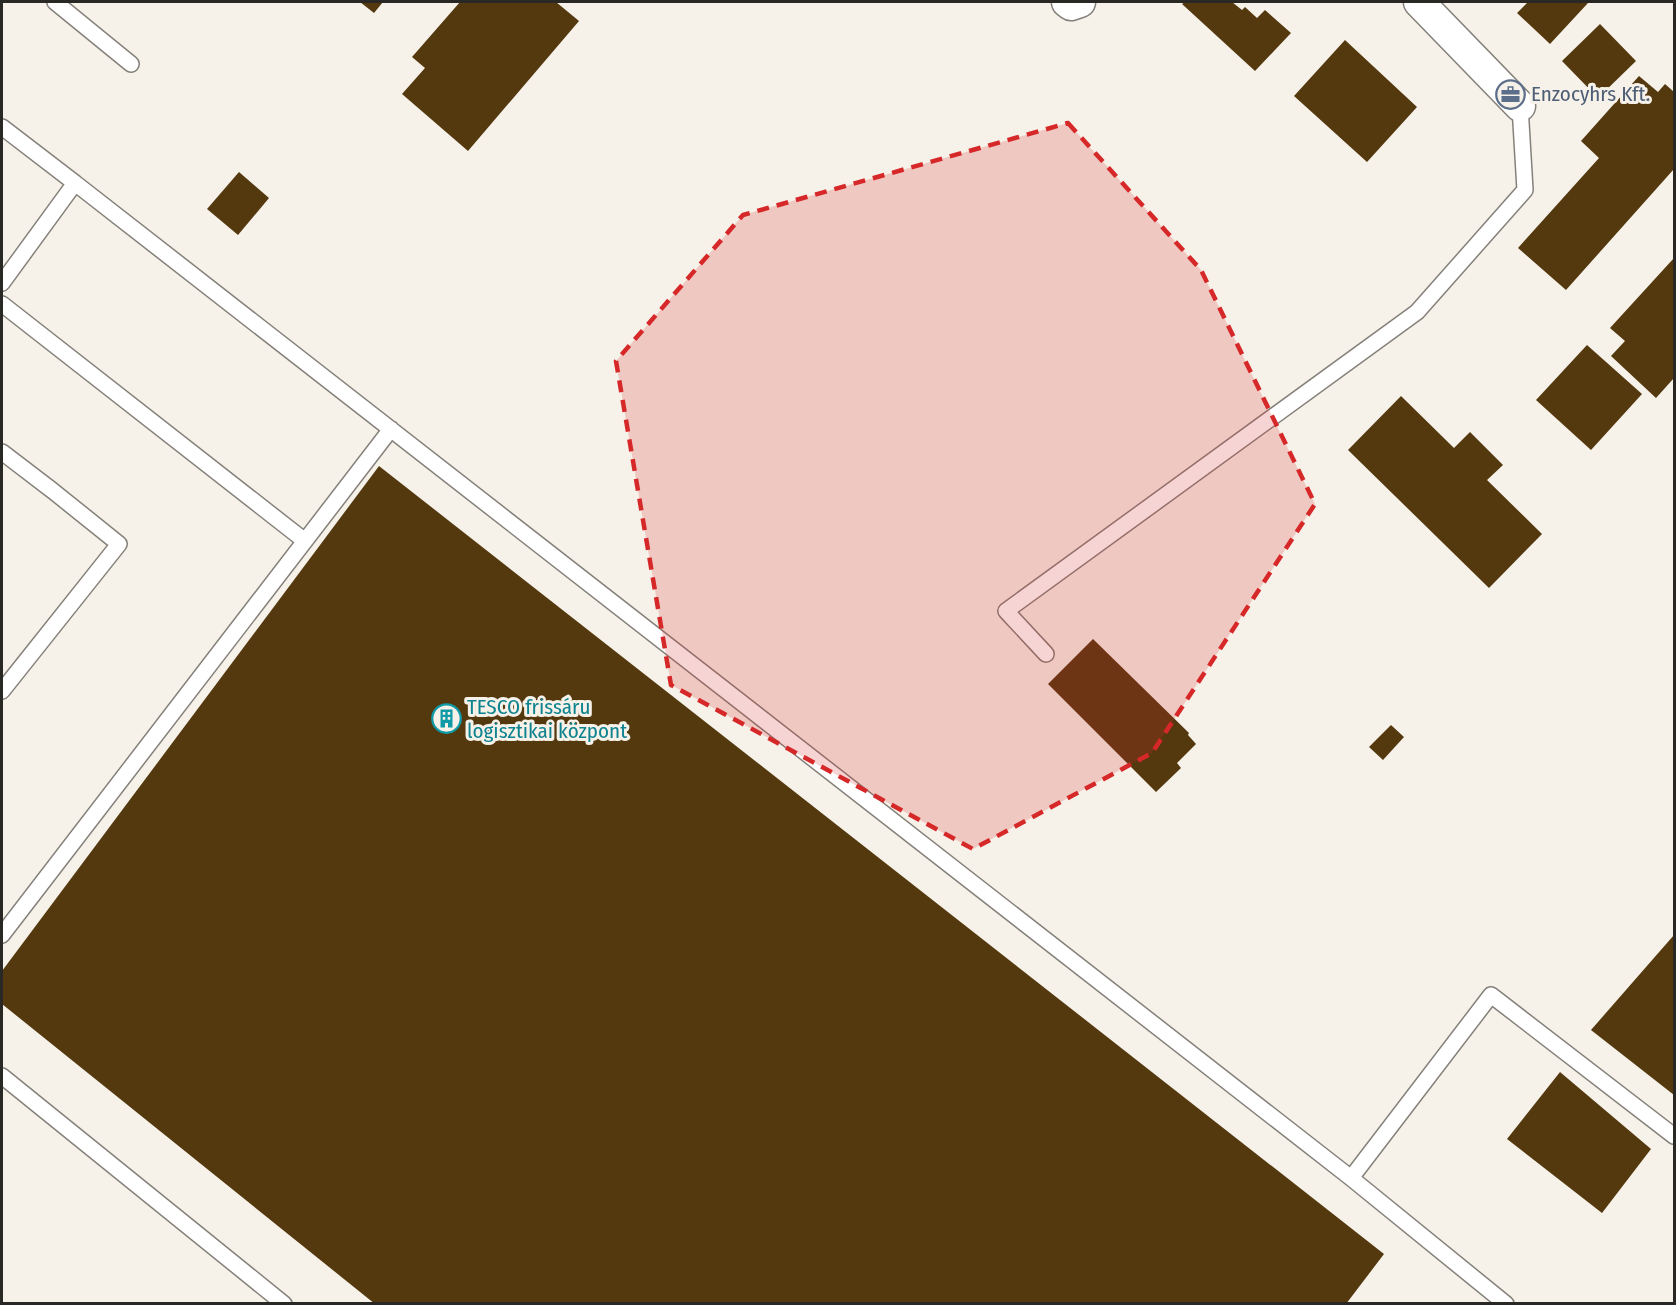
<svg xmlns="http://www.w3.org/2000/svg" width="1676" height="1305" font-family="'Fira Sans Condensed',sans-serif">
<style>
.building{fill:#54390f}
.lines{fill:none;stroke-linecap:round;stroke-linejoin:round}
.lane-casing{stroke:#85807a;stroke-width:18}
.street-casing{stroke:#85807a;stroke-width:33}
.lane{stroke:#fff;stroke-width:15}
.street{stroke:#fff;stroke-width:30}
.marked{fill:#d62828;fill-opacity:0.2;stroke:#d62828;stroke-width:4.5;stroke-dasharray:12 8;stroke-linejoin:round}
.labels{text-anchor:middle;stroke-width:6;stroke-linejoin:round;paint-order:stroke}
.service-label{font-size:21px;fill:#4e5e75;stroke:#f6f1e9;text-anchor:start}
.culture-label{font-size:21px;fill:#0d838f;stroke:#f6f1e9;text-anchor:start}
</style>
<rect width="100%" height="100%" fill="#f6f1e9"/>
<path class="building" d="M 360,2 L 383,2 L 374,13 Z
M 460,2 L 556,2 L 579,21 L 468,151 L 402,94 L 425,68 L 412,57 Z
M 1185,2 L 1232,2 L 1242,10 L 1245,7 L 1257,18 L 1265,10 L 1291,33 L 1255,71 L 1182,4 Z
M 1528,2 L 1586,2 L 1588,3 L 1550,44 L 1517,13 Z
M 1600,24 L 1636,61 L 1598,98 L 1562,61 Z
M 1345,40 L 1417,107 L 1367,162 L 1294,96 Z
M 1639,76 L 1658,92 L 1665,84 L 1674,92 L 1674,169 L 1566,290 L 1518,248 L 1599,158 L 1581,141 Z
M 239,172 L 269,198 L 238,235 L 207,209 Z
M 1674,258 L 1674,378 L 1656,398 L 1611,356 L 1625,341 L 1610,328 Z
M 1587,345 L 1642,394 L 1591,450 L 1536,400 Z
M 1401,396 L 1454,448 L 1470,432 L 1503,465 L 1487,480 L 1542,534 L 1489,588 L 1348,450 Z
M 379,466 L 1384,1254 L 1346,1304 L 375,1304 L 2,1004 L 2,971 Z
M 1093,639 L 1189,733 L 1188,735 L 1196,744 L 1177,763 L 1181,768 L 1156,792 L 1048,684 Z
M 1391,725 L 1404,737 L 1383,760 L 1369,747 Z
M 1674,935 L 1674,1095 L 1591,1030 Z
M 1560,1072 L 1651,1149 L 1602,1213 L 1507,1139 Z"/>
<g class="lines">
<defs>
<path id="lane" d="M 55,2 L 131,64
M 2,127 L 75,183
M 2,283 L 75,183 L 1351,1178 L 1506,1304
M 2,304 L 305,541
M 2,452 L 53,491 L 119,544 L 2,691
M 1046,654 L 1006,611 L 1417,312 L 1525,190 L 1520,106
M 2,935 L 391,429
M 2,1076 L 284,1304
M 1351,1178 L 1491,995 L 1674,1136"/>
<path id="street" d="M 1067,2 L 1071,5 L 1080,2
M 1419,2 L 1520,106"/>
</defs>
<use href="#lane" class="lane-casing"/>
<use href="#street" class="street-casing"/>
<use href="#lane" class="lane"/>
<use href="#street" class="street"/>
</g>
<path class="marked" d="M 1068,123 L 1201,270 L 1315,504 L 1152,753 L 973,849 L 671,685 L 616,361 L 743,215 Z"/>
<defs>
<symbol id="office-ring" viewBox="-11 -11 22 22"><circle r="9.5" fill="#f6f1e9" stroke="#5c6f8a" stroke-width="1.5"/><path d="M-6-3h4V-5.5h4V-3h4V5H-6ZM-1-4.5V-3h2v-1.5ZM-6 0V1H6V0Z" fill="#5c6f8a"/></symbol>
<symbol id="building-ring" viewBox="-11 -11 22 22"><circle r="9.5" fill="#f6f1e9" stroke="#0f9aa8" stroke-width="1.5"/><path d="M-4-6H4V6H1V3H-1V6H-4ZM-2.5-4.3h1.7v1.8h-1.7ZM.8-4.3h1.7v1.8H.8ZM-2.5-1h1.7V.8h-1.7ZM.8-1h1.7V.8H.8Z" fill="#0f9aa8"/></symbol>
</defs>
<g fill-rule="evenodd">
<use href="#office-ring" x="1494" y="78" width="33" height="33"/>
<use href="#building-ring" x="430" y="702" width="33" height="33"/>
</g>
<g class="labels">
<g class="service-label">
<text x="1531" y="101">Enzocyhrs Kft.</text>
</g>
<g class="culture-label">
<text x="467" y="714">TESCO frissáru<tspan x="467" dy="24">logisztikai központ</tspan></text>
</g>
</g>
<rect width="1676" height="1305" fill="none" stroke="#2a2825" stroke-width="6"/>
</svg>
